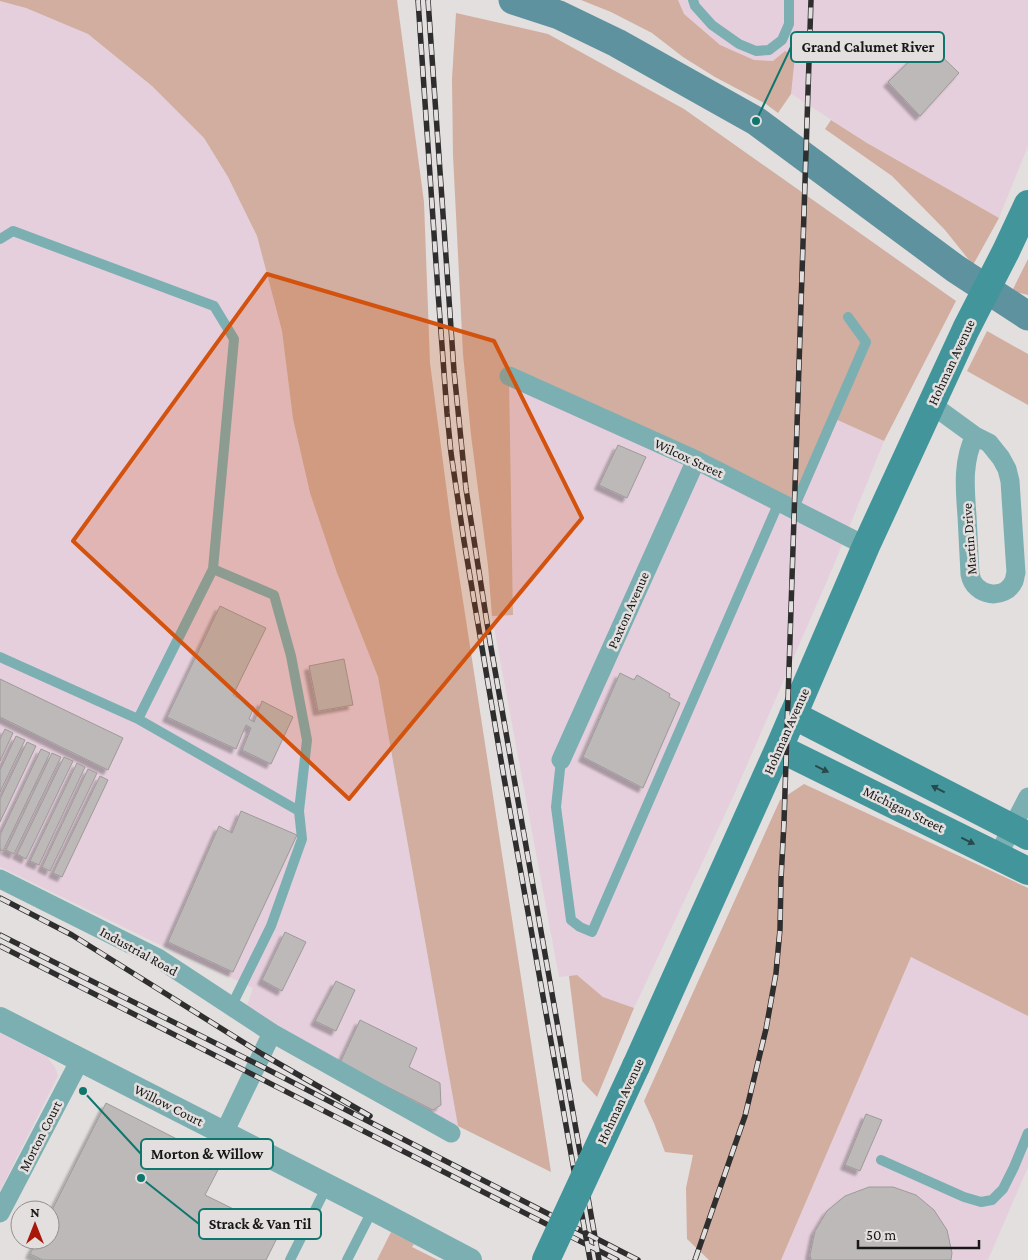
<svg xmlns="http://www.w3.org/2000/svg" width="1028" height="1260" font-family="'Crimson Pro',serif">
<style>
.industrial{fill:#e5cfdc}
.green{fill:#d1ae9f}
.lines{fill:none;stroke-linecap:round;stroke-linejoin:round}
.river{stroke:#5e929f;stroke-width:29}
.building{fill:#bcb9b8;stroke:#9d9a99;filter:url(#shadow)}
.service{stroke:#7cafb2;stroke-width:10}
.minor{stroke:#7cafb2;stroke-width:19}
.tertiary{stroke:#7cafb2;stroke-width:24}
.secondary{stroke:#42969b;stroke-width:28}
.rail-casing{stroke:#2f2e2e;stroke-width:5.5}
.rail{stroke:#e2dfde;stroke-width:4;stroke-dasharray:11;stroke-linecap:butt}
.secondary-bridge{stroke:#42969b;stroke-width:28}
.oneway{fill:#294a4c}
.marked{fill:#d3520d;fill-opacity:0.2;stroke:#d3520d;stroke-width:4;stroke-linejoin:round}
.labels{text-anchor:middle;stroke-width:5;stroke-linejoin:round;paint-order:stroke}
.street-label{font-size:14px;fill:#191818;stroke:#e2dfde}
.leader{fill:none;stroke:#0f766e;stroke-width:2}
.callout-dot{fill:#0f766e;stroke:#e2dfde;stroke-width:2}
.callout{fill:#e2dfde;stroke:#0f766e;stroke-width:2}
.callout-label{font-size:15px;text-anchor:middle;font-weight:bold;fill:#191818}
</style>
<defs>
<filter id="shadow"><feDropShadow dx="-4.5" dy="4.5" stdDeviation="1" flood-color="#0004"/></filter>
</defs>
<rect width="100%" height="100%" fill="#e2dfde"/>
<path class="industrial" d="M 647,0 L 1028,0 L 1028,146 L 999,218 L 867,143 Z
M 0,1 L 26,8 L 88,34 L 152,86 L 204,138 L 228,177 L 257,236 L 282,331 L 293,419 L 310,493 L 337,573 L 378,677 L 458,1126 L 318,1054 L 246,1009 L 253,988 L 154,942 L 0,867 Z
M 509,376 L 833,418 L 884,441 L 833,567 L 733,797 L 634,1008 L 603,997 L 577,975 L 559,977 L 492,616 L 513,615 Z
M 911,957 L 1028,1016 L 1028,1167 L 988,1260 L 781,1260 Z
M 0,1033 L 47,1057 L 55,1067 L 58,1076 L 0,1191 Z"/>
<path class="green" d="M 0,0 L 397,0 L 424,202 L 430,363 L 451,523 L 551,1172 L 458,1126 L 378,677 L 337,573 L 310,493 L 293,419 L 282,331 L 257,236 L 228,177 L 204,138 L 152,86 L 88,34 L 26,8 L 0,1 Z
M 581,0 L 678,0 L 684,14 L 720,45 L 754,60 L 773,61 L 785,51 L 795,56 L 791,94 L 778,113 L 766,104 L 715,77 L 683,57 L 652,33 L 611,12 Z
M 456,13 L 548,34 L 684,109 L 956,301 L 884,441 L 833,418 L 793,510 L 509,376 L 513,615 L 492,616 L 488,566 L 471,435 L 463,354 L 453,155 L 452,79 Z
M 831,120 L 867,143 L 999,218 L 973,265 L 945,230 L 892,176 L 825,129 Z
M 1028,259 L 1028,295 L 1012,291 Z
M 987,331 L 1028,354 L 1028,405 L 967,371 Z
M 804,784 L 1028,888 L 1028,1016 L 911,957 L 781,1260 L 709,1260 L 687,1239 L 686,1188 L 693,1155 L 665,1152 L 654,1123 L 644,1101 L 780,800 Z
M 577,975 L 603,997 L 634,1008 L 597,1097 L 582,1081 L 569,976 Z
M 391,1232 L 414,1244 L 412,1247 L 438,1260 L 377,1260 Z"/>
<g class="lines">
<path class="river" d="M 513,0 L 559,15 L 617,43 L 756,121 L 956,269 L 1028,316"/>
</g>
<path class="building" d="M 928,43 L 959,73 L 920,116 L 888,82 Z
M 618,445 L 646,457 L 627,498 L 599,485 Z
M 220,606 L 266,628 L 233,695 L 254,707 L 249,719 L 254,722 L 262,701 L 293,717 L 271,764 L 242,750 L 251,728 L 246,725 L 236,749 L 167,717 Z
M 344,659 L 353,705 L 318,711 L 309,666 Z
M 620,673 L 634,680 L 637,675 L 670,694 L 669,697 L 680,703 L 643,788 L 583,757 Z
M 0,679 L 123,738 L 108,770 L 0,717 Z
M 5,729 L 13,733 L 0,761 L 0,739 Z
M 16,736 L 25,740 L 0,792 L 0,770 Z
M 27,742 L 36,746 L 0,822 L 0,799 Z
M 41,749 L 50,753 L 3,851 L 0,849 L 0,835 Z
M 52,753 L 61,757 L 14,854 L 6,850 Z
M 64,757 L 73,761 L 26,859 L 17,854 Z
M 77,763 L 85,767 L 39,865 L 30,861 Z
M 88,769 L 97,773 L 50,871 L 42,867 Z
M 100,776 L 108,780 L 62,877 L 53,873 Z
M 241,811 L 297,835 L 233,972 L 168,942 L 219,826 L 232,833 Z
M 285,932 L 306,942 L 282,991 L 262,980 Z
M 336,981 L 355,990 L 336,1031 L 315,1021 Z
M 360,1020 L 417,1048 L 409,1067 L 440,1083 L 441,1105 L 433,1110 L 340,1063 Z
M 106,1103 L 222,1162 L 205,1195 L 280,1232 L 266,1260 L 43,1260 L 30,1254 L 37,1240 L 50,1240 L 50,1214 Z
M 866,1114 L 882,1120 L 860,1171 L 845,1165 Z
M 869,1187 L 893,1187 L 916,1195 L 934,1210 L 947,1230 L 952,1253 L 951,1260 L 811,1260 L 810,1255 L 815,1231 L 827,1211 L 845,1196 Z"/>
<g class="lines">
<path class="service" d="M 693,0 L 695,6 L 712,25 L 739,44 L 756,51 L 769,50 L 782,40 L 789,24 L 789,0
M 0,239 L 13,231 L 214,306 L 234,339 L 213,569 L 138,719
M 793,510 L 866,342 L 848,317
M 213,569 L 274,595 L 291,656 L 307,740 L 299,811
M 0,657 L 138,719 L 299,811 L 302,839 L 271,926 L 231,1007
M 561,760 L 556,807 L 571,920 L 580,927 L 592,932 L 779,502
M 881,1160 L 964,1197 L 981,1202 L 992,1200 L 1003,1189 L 1014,1167 L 1028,1133
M 290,1260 L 327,1186
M 347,1260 L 373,1209"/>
<path class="minor" d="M 509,376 L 696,460 L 866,546
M 931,404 L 975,436 L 989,443 L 1001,458 L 1007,469 L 1010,481 L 1016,573 C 1015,575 1015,578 1014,581 C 1005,601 974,597 970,574 C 969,555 968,535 967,516 C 965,489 962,461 975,436
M 561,760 L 696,460
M 998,855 L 1028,797
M 0,879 L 158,958 L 272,1033 L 451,1133
M 224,1133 L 272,1033
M 0,1213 L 80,1060"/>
<path class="tertiary" d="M 0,1019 L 373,1209 L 470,1260"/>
<path class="secondary" d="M 793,715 L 1028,836
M 779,748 L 1028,871
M 636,1066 L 779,748 L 866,546 L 966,329 L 1006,251 L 1028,204"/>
<defs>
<path id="rail" d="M 418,0 L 438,292 L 447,413 L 451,453 L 464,541 L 503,772 L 590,1260
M 428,0 L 454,371 L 466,489 L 490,642 L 599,1260
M 0,898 L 72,935 L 262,1054 L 370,1116
M 0,935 L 257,1064 L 638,1260
M 0,946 L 617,1260
M 695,1260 L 745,1116 L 766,1029 L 776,973 L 780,929 L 781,879 L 784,822 L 811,0"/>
</defs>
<use href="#rail" class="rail-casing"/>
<use href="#rail" class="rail"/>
<path class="secondary-bridge" d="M 546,1260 L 636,1066"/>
</g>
<defs><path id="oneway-solid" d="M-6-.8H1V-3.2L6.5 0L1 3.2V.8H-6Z" transform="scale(1.25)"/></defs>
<g class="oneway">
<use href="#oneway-solid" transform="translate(822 769) rotate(26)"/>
<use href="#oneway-solid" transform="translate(938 789) rotate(-153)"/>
<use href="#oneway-solid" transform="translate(968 841) rotate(26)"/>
</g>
<path class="marked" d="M 267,274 L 494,341 L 582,518 L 349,799 L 73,541 Z"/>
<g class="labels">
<g class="street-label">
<text transform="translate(951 362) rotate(-65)" y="5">Hohman Avenue</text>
<text transform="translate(689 458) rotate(25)" y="5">Wilcox Street</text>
<text transform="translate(969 539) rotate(-94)" y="5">Martin Drive</text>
<text transform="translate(628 610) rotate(-66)" y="5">Paxton Avenue</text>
<text transform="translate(786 731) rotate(-66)" y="5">Hohman Avenue</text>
<text transform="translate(904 809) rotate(26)" y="5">Michigan Street</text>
<text transform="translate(139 951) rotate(29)" y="5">Industrial Road</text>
<text transform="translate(620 1101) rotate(-65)" y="5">Hohman Avenue</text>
<text transform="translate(169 1105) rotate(27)" y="5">Willow Court</text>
<text transform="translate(40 1136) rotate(-63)" y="5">Morton Court</text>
</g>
</g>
<path class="leader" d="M756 121L791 47M83 1091L141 1154M141 1178L199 1224"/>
<g class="callout-dot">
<circle cx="756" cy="121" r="5"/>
<circle cx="83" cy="1091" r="5"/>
<circle cx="141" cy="1178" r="5"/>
</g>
<g class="callout">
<rect x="791" y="32" width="153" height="30" rx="5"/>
<rect x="141" y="1139" width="132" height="30" rx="5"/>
<rect x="199" y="1209" width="122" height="30" rx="5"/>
</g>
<g class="callout-label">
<text x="868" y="52">Grand Calumet River</text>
<text x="207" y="1159">Morton &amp; Willow</text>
<text x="260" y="1229">Strack &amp; Van Til</text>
</g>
<g transform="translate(35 1225)"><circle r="24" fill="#e2dfde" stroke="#928f8f"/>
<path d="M0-4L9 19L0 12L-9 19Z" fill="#a81709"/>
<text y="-8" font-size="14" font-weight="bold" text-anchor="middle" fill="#191818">N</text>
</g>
<path d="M858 1240v8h121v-8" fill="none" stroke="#191818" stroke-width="2.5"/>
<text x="866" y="1240" font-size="15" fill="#191818" stroke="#e2dfde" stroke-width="4" paint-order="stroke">50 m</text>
</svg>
